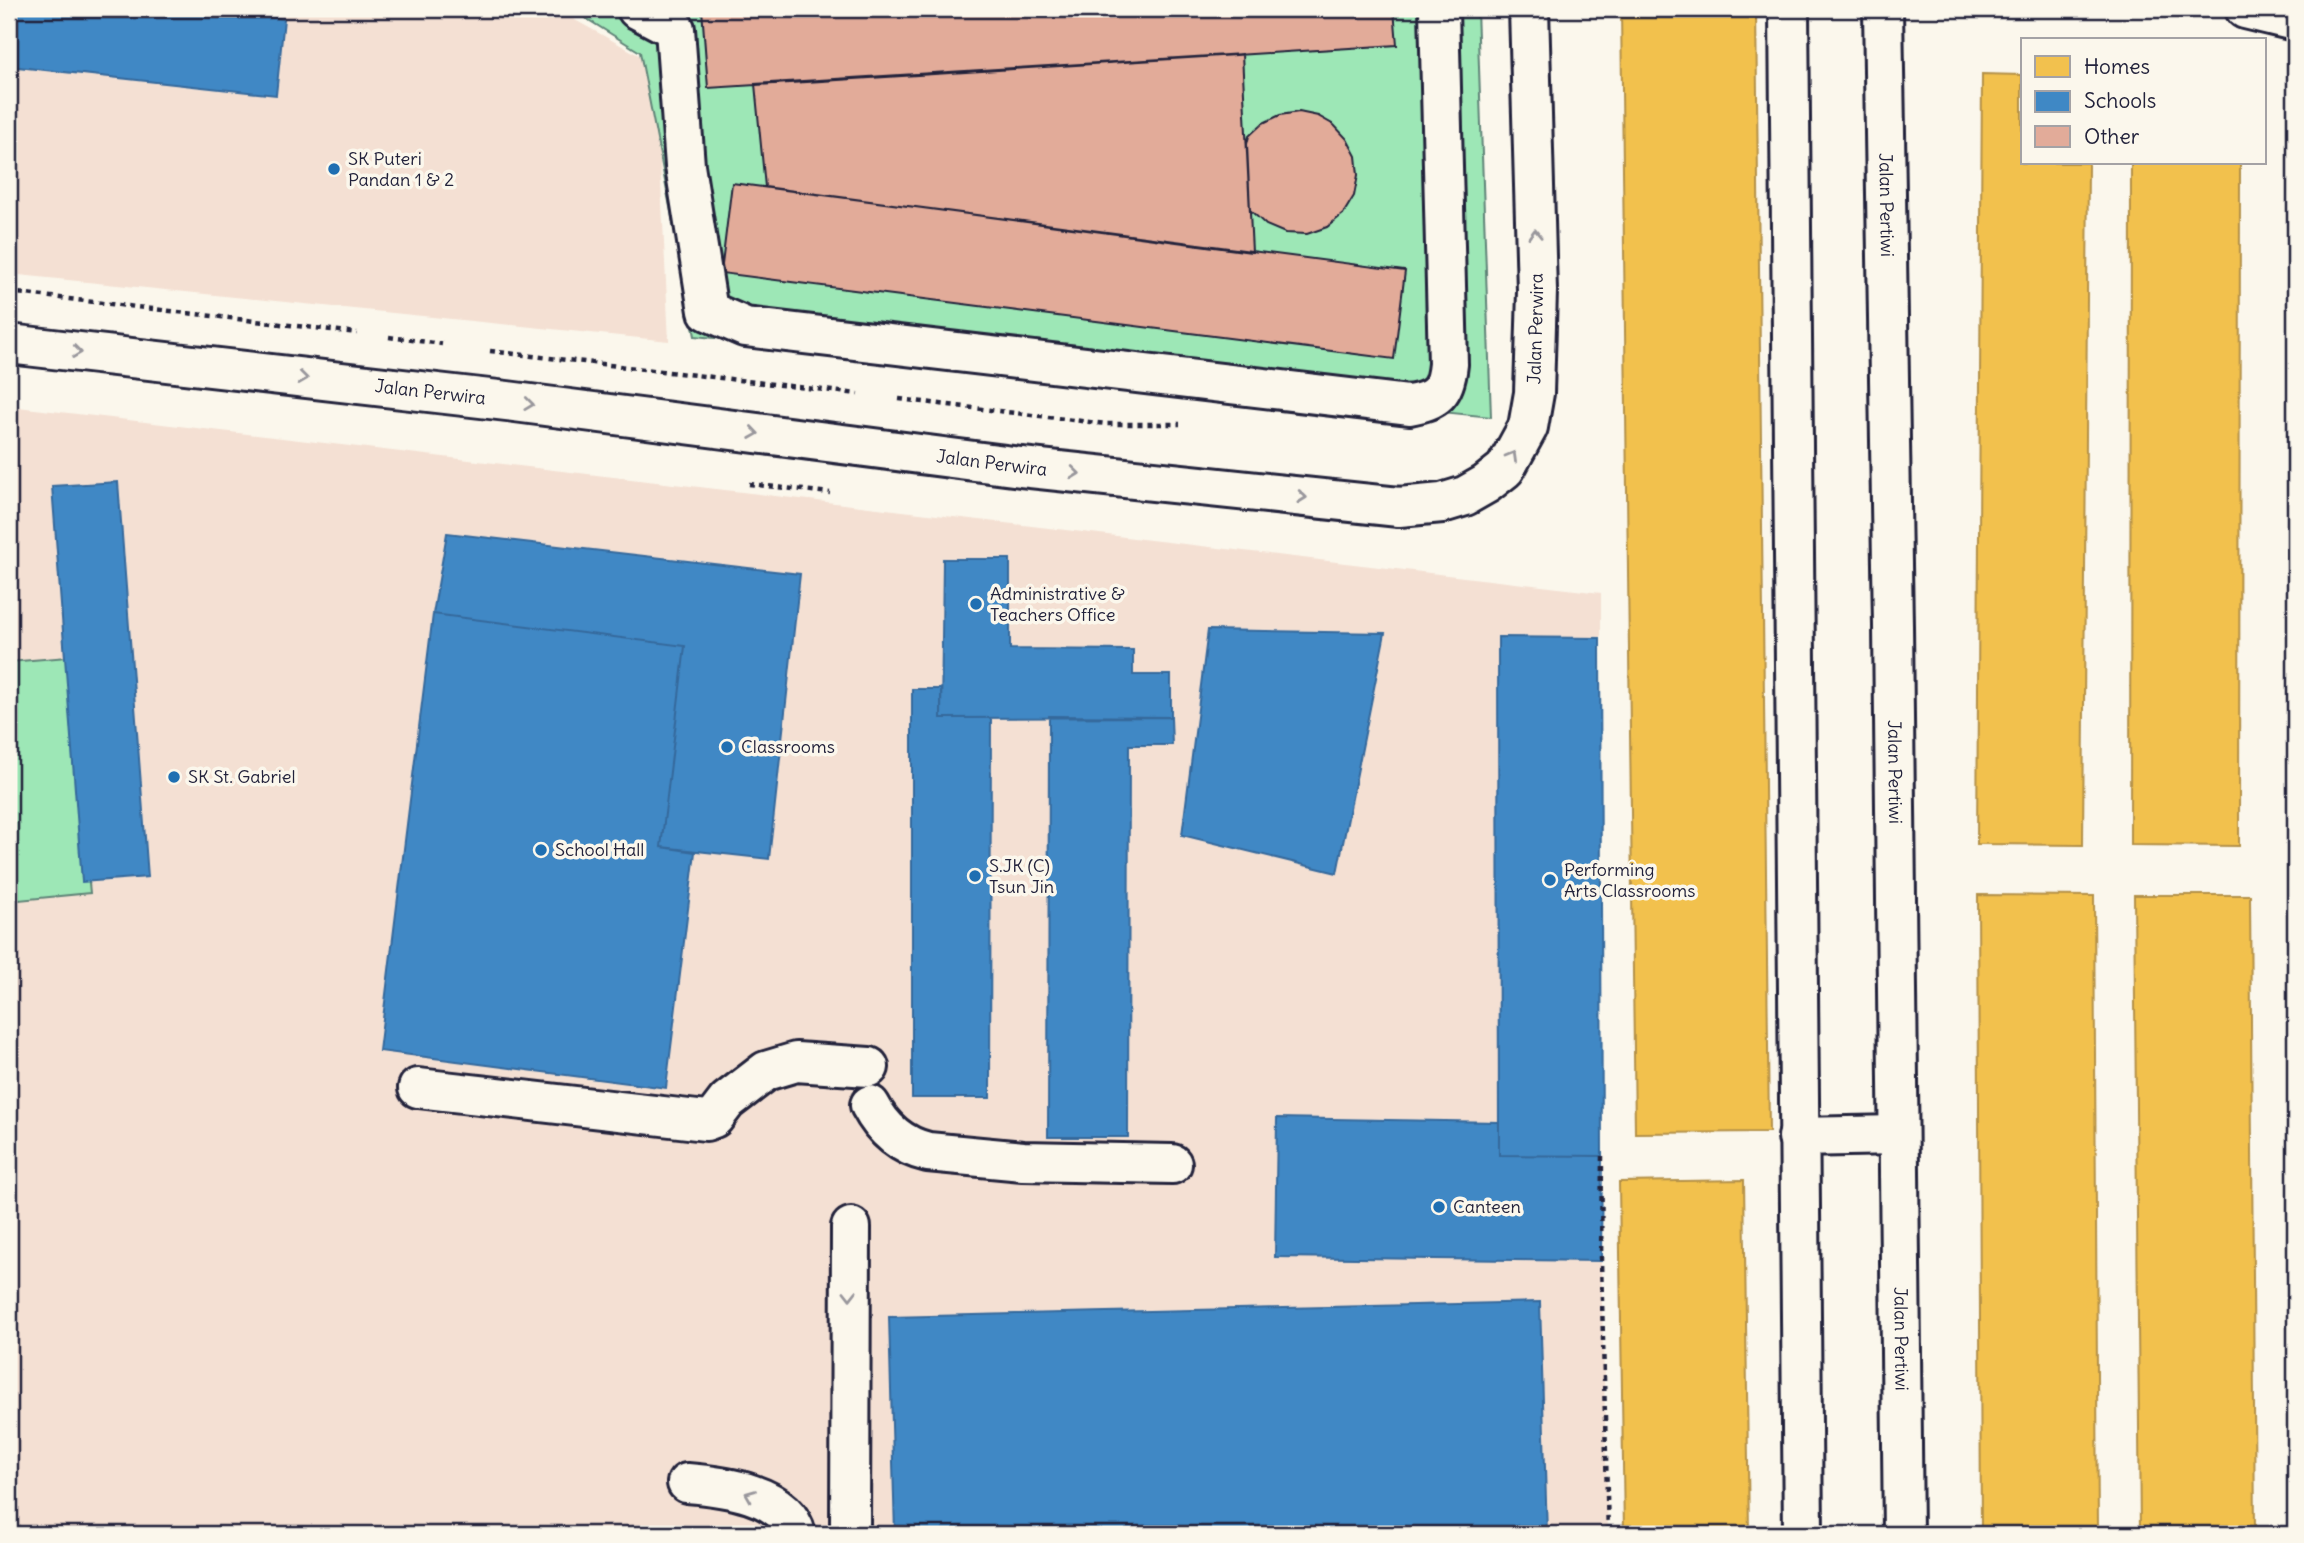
<svg xmlns="http://www.w3.org/2000/svg" width="2304" height="1543" font-family="Delius,sans-serif">
<style>
.built{fill:#f4e0d3}
.green{fill:#9de7b6;stroke:#608478;stroke-width:2}
.homes{fill:#f2c14e;stroke:#b49148;stroke-width:2}
.schools{fill:#3f88c5;stroke:#36699c;stroke-width:2}
.building{fill:#e2ab99;stroke:#22223b;stroke-width:2}
.lines{fill:none;stroke-linecap:round;stroke-linejoin:round}
.minor-casing{stroke:#22223b;stroke-width:44}
.path{stroke:#22223b;stroke-width:4.5;stroke-dasharray:5 5;stroke-linecap:butt}
.minor{stroke:#fbf7ec;stroke-width:38}
.oneway{stroke:#99979c}
.poi-dot{fill:#1f6fb2;stroke:#fbf7ec;stroke-width:2.5}
.labels{text-anchor:middle;stroke-width:7;stroke-linejoin:round;paint-order:stroke}
.poi-label{font-size:18px;fill:#22223b;stroke:#fbf7ec;text-anchor:start}
.street-label{font-size:18px;fill:#22223b;stroke:#fbf7ec}
</style>
<rect width="100%" height="100%" fill="#fbf7ec"/>
<filter id="ink" filterUnits="userSpaceOnUse"><feTurbulence type="fractalNoise" baseFrequency=".0143" numOctaves="2"/><feDisplacementMap in="SourceGraphic" scale="14" xChannelSelector="R" yChannelSelector="G"/><feConvolveMatrix kernelMatrix="1 2 1 2 8 2 1 2 1" color-interpolation-filters="sRGB"/></filter>
<g filter="url(#ink)">
<path class="built" d="M 9,9 L 555,9 L 655,64 L 669,341 L 9,274 Z
M 9,406 L 1601,593 L 1601,1261 L 1608,1534 L 9,1534 Z"/>
<path class="green" d="M 571,9 L 1477,9 L 1491,417 L 695,336 L 640,52 Z
M 67,657 L 90,893 L 9,901 L 9,662 Z"/>
<path class="homes" d="M 1621,9 L 1756,9 L 1769,1132 L 1635,1133 Z
M 1982,74 L 2022,75 L 2022,163 L 2088,163 L 2083,845 L 1977,844 Z
M 2131,163 L 2240,163 L 2239,846 L 2130,845 Z
M 1978,895 L 2094,896 L 2098,1534 L 1981,1534 Z
M 2134,895 L 2250,895 L 2255,1534 L 2140,1534 Z
M 1744,1180 L 1749,1534 L 1624,1534 L 1619,1182 Z"/>
<path class="schools" d="M 9,9 L 195,9 L 284,19 L 276,95 L 9,66 Z
M 118,482 L 148,877 L 82,882 L 52,486 Z
M 447,533 L 800,574 L 769,859 L 661,847 L 685,646 L 433,614 Z
M 943,559 L 1010,559 L 1010,649 L 1133,650 L 1133,675 L 1171,675 L 1171,717 L 941,718 Z
M 433,614 L 685,646 L 661,847 L 695,852 L 666,1088 L 379,1051 Z
M 1208,630 L 1385,633 L 1337,873 L 1182,835 Z
M 1498,637 L 1600,638 L 1602,1156 L 1499,1155 Z
M 912,689 L 941,689 L 941,718 L 991,718 L 990,1098 L 912,1098 Z
M 1049,716 L 1171,717 L 1172,745 L 1129,745 L 1128,1137 L 1048,1137 Z
M 1277,1118 L 1499,1122 L 1499,1155 L 1602,1156 L 1601,1261 L 1275,1257 Z
M 1540,1302 L 1547,1534 L 895,1534 L 889,1317 Z"/>
<path class="building" d="M 702,9 L 1394,9 L 1397,45 L 708,88 Z
M 1242,54 L 1252,252 L 765,187 L 755,84 Z
M 1299,112 L 1318,116 L 1334,125 L 1347,139 L 1356,156 L 1358,175 L 1354,196 L 1343,214 L 1327,227 L 1307,234 L 1285,233 L 1266,225 L 1250,210 L 1247,144 L 1249,136 L 1263,123 L 1280,115 Z
M 732,183 L 1405,271 L 1394,359 L 721,273 Z"/>
<g class="lines">
<defs>
<g id="minor">
<path d="M 637,9 L 675,29 L 685,166 L 708,311 L 745,327 L 1409,405 C 1437,400 1445,393 1448,364 L 1439,9"/>
<path d="M 1789,9 L 1803,1534"/>
<path id="s1" d="M 1883,9 L 1893,626 L 1903,1534"/>
<path d="M 2245,9 L 2295,21"/>
<path id="s2" d="M 9,344 L 507,401 L 1021,467 L 1399,507 L 1442,503 L 1465,496 L 1486,484 L 1505,469 L 1528,427 L 1534,393 L 1537,291 L 1529,9"/>
<path d="M 418,1088 L 706,1121 L 714,1118 L 727,1101 L 766,1071 L 796,1062 L 869,1067"/>
<path d="M 870,1105 C 883,1130 902,1146 928,1152 L 1023,1161 L 1172,1164"/>
<path d="M 1798,1137 L 1898,1135"/>
<path d="M 687,1483 C 723,1486 786,1493 796,1534"/>
<path d="M 850,1534 L 851,1227"/>
</g>
</defs>
<use href="#minor" class="minor-casing"/>
<path class="path" d="M 9,292 L 357,333
M 389,337 L 442,344
M 490,351 L 858,394
M 899,399 L 1106,424 L 1180,424
M 749,484 L 830,493
M 1602,1156 L 1601,1261 L 1608,1534"/>
<use href="#minor" class="minor"/>
</g>
<defs><path id="oneway-chevron" d="M-2-3.5L2.5 0L-2 3.5" fill="none" stroke-width="1.6" stroke-linecap="round" stroke-linejoin="round" transform="scale(1.75)"/></defs>
<g class="oneway">
<use href="#oneway-chevron" transform="translate(1535 234) rotate(-91)"/>
<use href="#oneway-chevron" transform="translate(77 352) rotate(7)"/>
<use href="#oneway-chevron" transform="translate(303 378) rotate(7)"/>
<use href="#oneway-chevron" transform="translate(529 404) rotate(7)"/>
<use href="#oneway-chevron" transform="translate(754 433) rotate(8)"/>
<use href="#oneway-chevron" transform="translate(1512 456) rotate(-60)"/>
<use href="#oneway-chevron" transform="translate(1075 473) rotate(6)"/>
<use href="#oneway-chevron" transform="translate(1302 497) rotate(6)"/>
<use href="#oneway-chevron" transform="translate(850 1295) rotate(90)"/>
<use href="#oneway-chevron" transform="translate(750 1495) rotate(-158)"/>
</g>
</g>
<g class="poi-dot">
<circle cx="334" cy="169" r="7"/>
<circle cx="976" cy="604" r="7"/>
<circle cx="727" cy="747" r="7"/>
<circle cx="174" cy="777" r="7"/>
<circle cx="541" cy="850" r="7"/>
<circle cx="975" cy="876" r="7"/>
<circle cx="1550" cy="880" r="7"/>
<circle cx="1439" cy="1207" r="7"/>
</g>
<g class="labels">
<g class="poi-label">
<text x="348" y="165">SK Puteri<tspan x="348" dy="21">Pandan 1 &amp; 2</tspan></text>
<text x="990" y="600">Administrative &amp;<tspan x="990" dy="21">Teachers Office</tspan></text>
<text x="741" y="753">Classrooms</text>
<text x="188" y="783">SK St. Gabriel</text>
<text x="555" y="856">School Hall</text>
<text x="989" y="872">S.JK (C)<tspan x="989" dy="21">Tsun Jin</tspan></text>
<text x="1564" y="876">Performing<tspan x="1564" dy="21">Arts Classrooms</tspan></text>
<text x="1453" y="1213">Canteen</text>
</g>
<g class="street-label">
<text dy="6" stroke="none"><textPath href="#s1" startOffset="196">Jalan Pertiwi</textPath></text>
<text dy="6" stroke="none"><textPath href="#s2" startOffset="1662">Jalan Perwira</textPath></text>
<text dy="6" stroke="none"><textPath href="#s2" startOffset="424">Jalan Perwira</textPath></text>
<text dy="6" stroke="none"><textPath href="#s2" startOffset="990">Jalan Perwira</textPath></text>
<text dy="6" stroke="none"><textPath href="#s1" startOffset="763">Jalan Pertiwi</textPath></text>
<text dy="6" stroke="none"><textPath href="#s1" startOffset="1330">Jalan Pertiwi</textPath></text>
</g>
</g>
<rect width="2304" height="1543" fill="none" stroke="#fbf7ec" stroke-width="35"/>
<rect x="18" y="18" width="2269" height="1508" fill="none" stroke="#22223b" stroke-width="2.5" filter="url(#ink)"/>
<rect x="2021" y="38" width="245" height="126" fill="#fbf7ec" stroke="#a4a2a5" stroke-width="2"/>
<rect x="2035" y="56" width="35" height="21" fill="#f2c14e" stroke="#a4a2a5" stroke-width="2"/>
<text x="2084" y="74" font-size="21" fill="#22223b">Homes</text>
<rect x="2035" y="91" width="35" height="21" fill="#3f88c5" stroke="#a4a2a5" stroke-width="2"/>
<text x="2084" y="108" font-size="21" fill="#22223b">Schools</text>
<rect x="2035" y="126" width="35" height="21" fill="#e2ab99" stroke="#a4a2a5" stroke-width="2"/>
<text x="2084" y="144" font-size="21" fill="#22223b">Other</text>
</svg>
